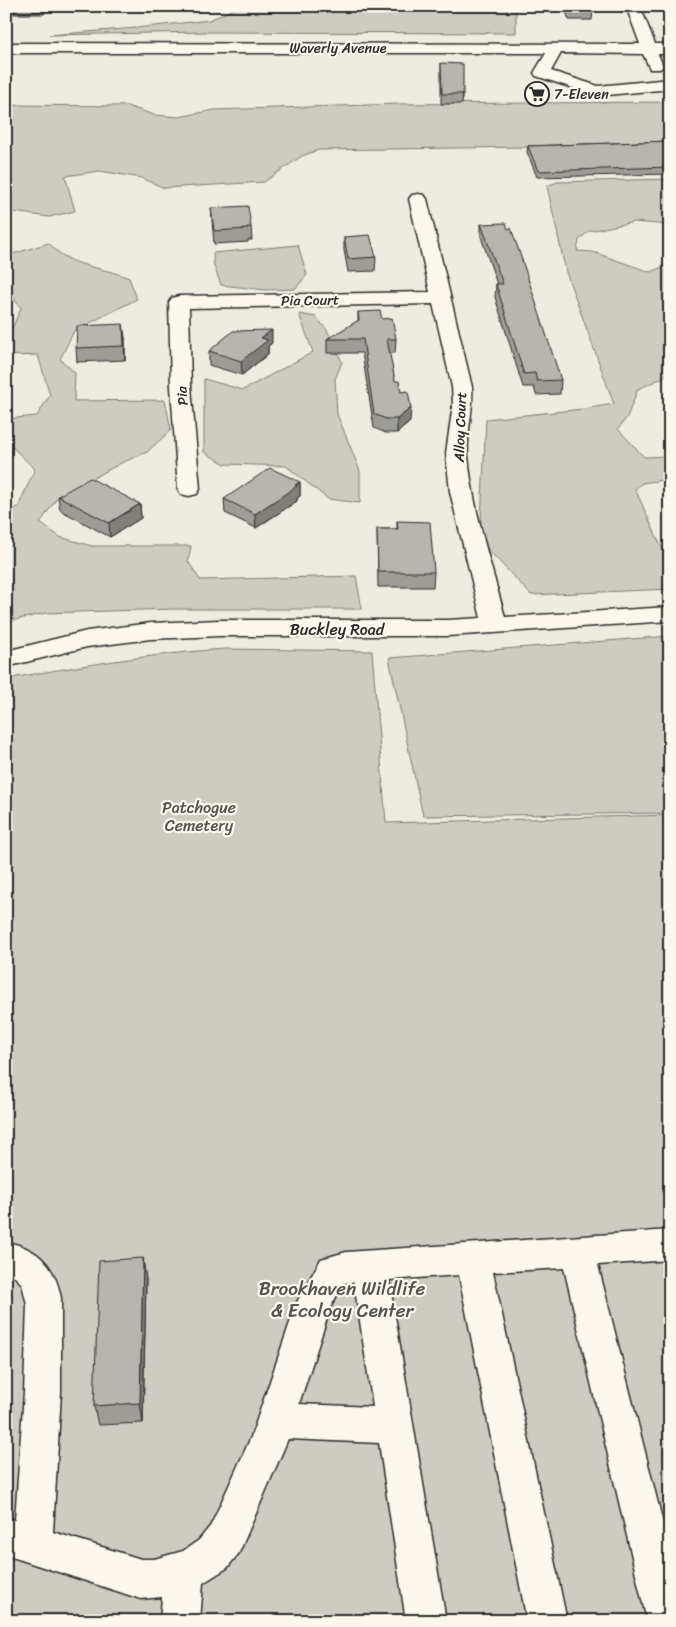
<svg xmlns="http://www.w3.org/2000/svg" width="676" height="1627" font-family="Sriracha,sans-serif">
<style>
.green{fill:#cecbc2;stroke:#7c7b76}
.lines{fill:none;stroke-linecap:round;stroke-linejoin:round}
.minor-casing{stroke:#2b2b2b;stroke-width:3}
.minor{fill:#fbf7ec;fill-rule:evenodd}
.wall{fill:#9e9c96;stroke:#2b2b2b}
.shaded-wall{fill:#817f7a;stroke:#2b2b2b}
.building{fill:#b8b5ae;stroke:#2b2b2b}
.labels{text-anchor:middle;stroke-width:4.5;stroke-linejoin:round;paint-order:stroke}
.far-street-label{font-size:14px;fill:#2b2b2b;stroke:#fbf7ec}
.far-poi-label{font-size:14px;fill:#2b2b2b;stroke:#fbf7ec;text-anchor:start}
.street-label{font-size:16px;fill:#2b2b2b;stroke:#fbf7ec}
.park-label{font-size:16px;fill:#545351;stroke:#fbf7ec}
.near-park-label{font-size:19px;fill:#545351;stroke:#fbf7ec}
</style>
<rect width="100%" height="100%" fill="#eeebe0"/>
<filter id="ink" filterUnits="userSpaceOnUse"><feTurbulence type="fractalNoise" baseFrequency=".02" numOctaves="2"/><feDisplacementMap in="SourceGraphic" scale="10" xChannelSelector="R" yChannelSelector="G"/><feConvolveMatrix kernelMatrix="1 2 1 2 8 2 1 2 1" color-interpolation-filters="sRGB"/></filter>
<g filter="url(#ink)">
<path class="green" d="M 241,6 L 516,6 L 516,33 L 204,32 L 49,35 L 136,28 L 209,20 Z
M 670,102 L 670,145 L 318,150 L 302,156 L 264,182 L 164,188 L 142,178 L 100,171 L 65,176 L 75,211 L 49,217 L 6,211 L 6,105 L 127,106 L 154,115 L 179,117 L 214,110 L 398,104 Z
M 670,179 L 670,225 L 634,222 L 589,231 L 579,240 L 577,251 L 593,252 L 650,272 L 670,264 L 670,371 L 662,378 L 638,389 L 627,417 L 618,429 L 644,457 L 670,456 L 670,479 L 642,483 L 635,489 L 670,566 L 670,589 L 531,595 L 480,541 L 486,419 L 583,409 L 614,404 L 566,272 L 547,186 L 557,182 Z
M 49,243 C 69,268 101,266 129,278 L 137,299 L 74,331 L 60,359 L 75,373 L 74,401 L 165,400 L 171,430 L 147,452 L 121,463 L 57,498 L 40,523 L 60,537 L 92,546 L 191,546 L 188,561 L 200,580 L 356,576 L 362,609 L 173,609 L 46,613 L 6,622 L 6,514 L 18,507 L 35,469 L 12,447 L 6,447 L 6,419 L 37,416 L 50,395 L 38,355 L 6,356 L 6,333 L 11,331 L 21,308 L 6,289 L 6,256 Z
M 298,245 L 307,275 L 295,289 L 266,290 L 221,285 L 214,266 L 213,253 Z
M 299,314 L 316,317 L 327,330 L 342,362 L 335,379 L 337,414 L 360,471 L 360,503 L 328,499 L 286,466 L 225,464 L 204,452 L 204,379 L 243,390 L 313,352 Z
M 670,636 L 670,813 L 423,816 L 389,658 Z
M 224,649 L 372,651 L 386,823 L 670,815 L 670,1621 L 6,1621 L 6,679 C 79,666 150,654 224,649 Z"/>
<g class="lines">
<defs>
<path id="minor" d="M 626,6 L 640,6 L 655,44 L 670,44 L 670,54 L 658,54 L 663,66 L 660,69 L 650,69 L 643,54 L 561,53 L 551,71 L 598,86 L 670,79 L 670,89 L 597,96 L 591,94 L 536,76 L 534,73 L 546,53 L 6,53 L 6,43 L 640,44 Z
M 418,194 L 424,195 L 427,199 L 472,387 C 474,410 466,433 468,456 C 473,511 491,564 505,617 L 670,607 L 670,621 L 448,636 L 219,636 L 151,639 L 87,647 L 6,667 L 6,651 L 87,631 L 151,623 L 219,620 L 448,620 L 481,618 L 450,492 L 446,453 L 453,404 L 452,387 L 433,304 L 189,308 L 191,387 L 200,489 L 197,494 L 189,496 L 181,494 L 178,489 L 171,387 L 169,302 L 172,298 L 179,296 L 430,292 L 409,199 L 412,195 Z
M 670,1230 L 670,1260 L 598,1265 L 670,1551 L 670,1621 L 647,1621 L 564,1268 L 493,1272 L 567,1621 L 527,1621 L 459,1275 L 389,1280 L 446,1621 L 406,1621 L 379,1443 L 288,1439 L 239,1553 L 227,1568 L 203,1583 L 200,1621 L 160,1621 L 162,1597 L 141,1599 L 6,1555 L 6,1517 L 15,1520 L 24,1392 L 27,1305 L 22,1284 L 14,1276 L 6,1272 L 6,1242 C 39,1248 55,1266 61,1298 L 61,1392 L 53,1532 L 141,1559 L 154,1559 L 183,1551 L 199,1540 L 211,1525 L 251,1437 L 297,1302 L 321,1259 L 346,1252 ZM 354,1282 L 373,1407 L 299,1404 L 331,1306 L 344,1283 Z"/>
</defs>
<use href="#minor" class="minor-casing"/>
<use href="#minor" class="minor"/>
</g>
<path class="wall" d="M 6,6 L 106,6 L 104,9 L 46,9 L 44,14 L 6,14 Z
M 515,6 L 592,6 L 593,8 L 592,20 L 569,20 L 565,8 Z
M 441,63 L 463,94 L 462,104 L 441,104 Z
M 670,141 L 670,174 L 537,177 L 527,152 L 528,146 Z
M 211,208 L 251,227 L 252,240 L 248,240 L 248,242 L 214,244 Z
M 481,224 L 561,380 L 560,394 L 536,395 L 534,387 L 523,387 L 495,297 L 496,284 L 497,284 L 481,237 Z
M 344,237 L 376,257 L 375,271 L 348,272 L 344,250 Z
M 358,312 L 382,319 L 396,339 L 395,353 L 389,353 L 395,381 L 401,392 L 410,422 L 397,433 L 386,433 L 374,428 L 362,353 L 327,353 L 327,339 L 358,321 Z
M 125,337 L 125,360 L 77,362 L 76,348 Z
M 272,343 L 268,346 L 268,354 L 242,375 L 209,365 L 209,351 Z
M 300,482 L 300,496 L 297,498 L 297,501 L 256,528 L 225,513 L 224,499 Z
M 58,496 L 140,504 L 141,518 L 110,537 L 60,510 Z
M 397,521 L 434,572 L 433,587 L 378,587 L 377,529 L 397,529 Z
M 146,1279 L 143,1423 L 98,1425 L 94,1406 Z"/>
<path class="shaded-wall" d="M 43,6 L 46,6 L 46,9 L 44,14 Z
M 123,324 L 125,337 L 125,360 L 124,346 Z
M 272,330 L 272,343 L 268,346 L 268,354 L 242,375 L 241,361 L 261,338 Z
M 411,408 L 410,422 L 397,433 L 397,419 Z
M 300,482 L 300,496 L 297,498 L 297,501 L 256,528 L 255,514 Z
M 140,504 L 141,518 L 110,537 L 109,523 Z
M 143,1258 L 146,1279 L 143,1423 L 140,1403 Z"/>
<path class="building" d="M 569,6 L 592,6 L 593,8 L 570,8 Z
M 441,63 L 463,64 L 463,94 L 442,94 Z
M 670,141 L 670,167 L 538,171 L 528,146 Z
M 248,206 L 251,227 L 247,227 L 247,229 L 214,231 L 211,208 Z
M 506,223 L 508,229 L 511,228 L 522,260 L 561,380 L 537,381 L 535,373 L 524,374 L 496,284 L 503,284 L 481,224 Z
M 370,235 L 376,257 L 348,259 L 344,237 Z
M 380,311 L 382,319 L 392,318 L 396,339 L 387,339 L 395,381 L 399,381 L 401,392 L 408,391 L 411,408 L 397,419 L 386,419 L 374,414 L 363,339 L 327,339 L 359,320 L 358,312 Z
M 123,324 L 124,346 L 76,348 L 77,326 Z
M 272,330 L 261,338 L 268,340 L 241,361 L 209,351 L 233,331 Z
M 270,468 L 300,482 L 295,485 L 297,486 L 255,514 L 224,499 Z
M 90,478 L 140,504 L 109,523 L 58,496 Z
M 397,521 L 430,522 L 434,572 L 378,572 L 377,529 L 398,529 Z
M 143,1258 L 140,1403 L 94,1406 L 99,1261 Z"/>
</g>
<defs>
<symbol id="supermarket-ring" viewBox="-11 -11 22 22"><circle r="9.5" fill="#fbf7ec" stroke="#2b2b2b" stroke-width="1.5"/><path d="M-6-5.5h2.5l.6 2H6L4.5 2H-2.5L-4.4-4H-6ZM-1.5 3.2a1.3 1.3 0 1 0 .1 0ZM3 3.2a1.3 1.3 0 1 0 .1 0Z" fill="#2b2b2b"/></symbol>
</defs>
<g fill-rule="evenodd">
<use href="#supermarket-ring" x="523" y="80" width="28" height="28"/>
</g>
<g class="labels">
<g class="far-street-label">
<text x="338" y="53">Waverly Avenue</text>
<text transform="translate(310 300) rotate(-1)" y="5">Pia Court</text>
<text transform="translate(182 396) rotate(-94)" y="5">Pia</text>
<text transform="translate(460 427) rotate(-88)" y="5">Alloy Court</text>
</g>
<g class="far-poi-label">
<text x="554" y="99">7-Eleven</text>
</g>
<g class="street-label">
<text x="337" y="635">Buckley Road</text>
</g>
<g class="park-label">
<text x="199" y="813">Patchogue<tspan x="199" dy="18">Cemetery</tspan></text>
</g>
<g class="near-park-label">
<text x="342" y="1295">Brookhaven Wildlife<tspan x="342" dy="22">&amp; Ecology Center</tspan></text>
</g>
</g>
<rect width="676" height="1627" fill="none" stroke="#fbf7ec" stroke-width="25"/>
<rect x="12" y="12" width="651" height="1602" fill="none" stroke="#2b2b2b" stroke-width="2" filter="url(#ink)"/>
</svg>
